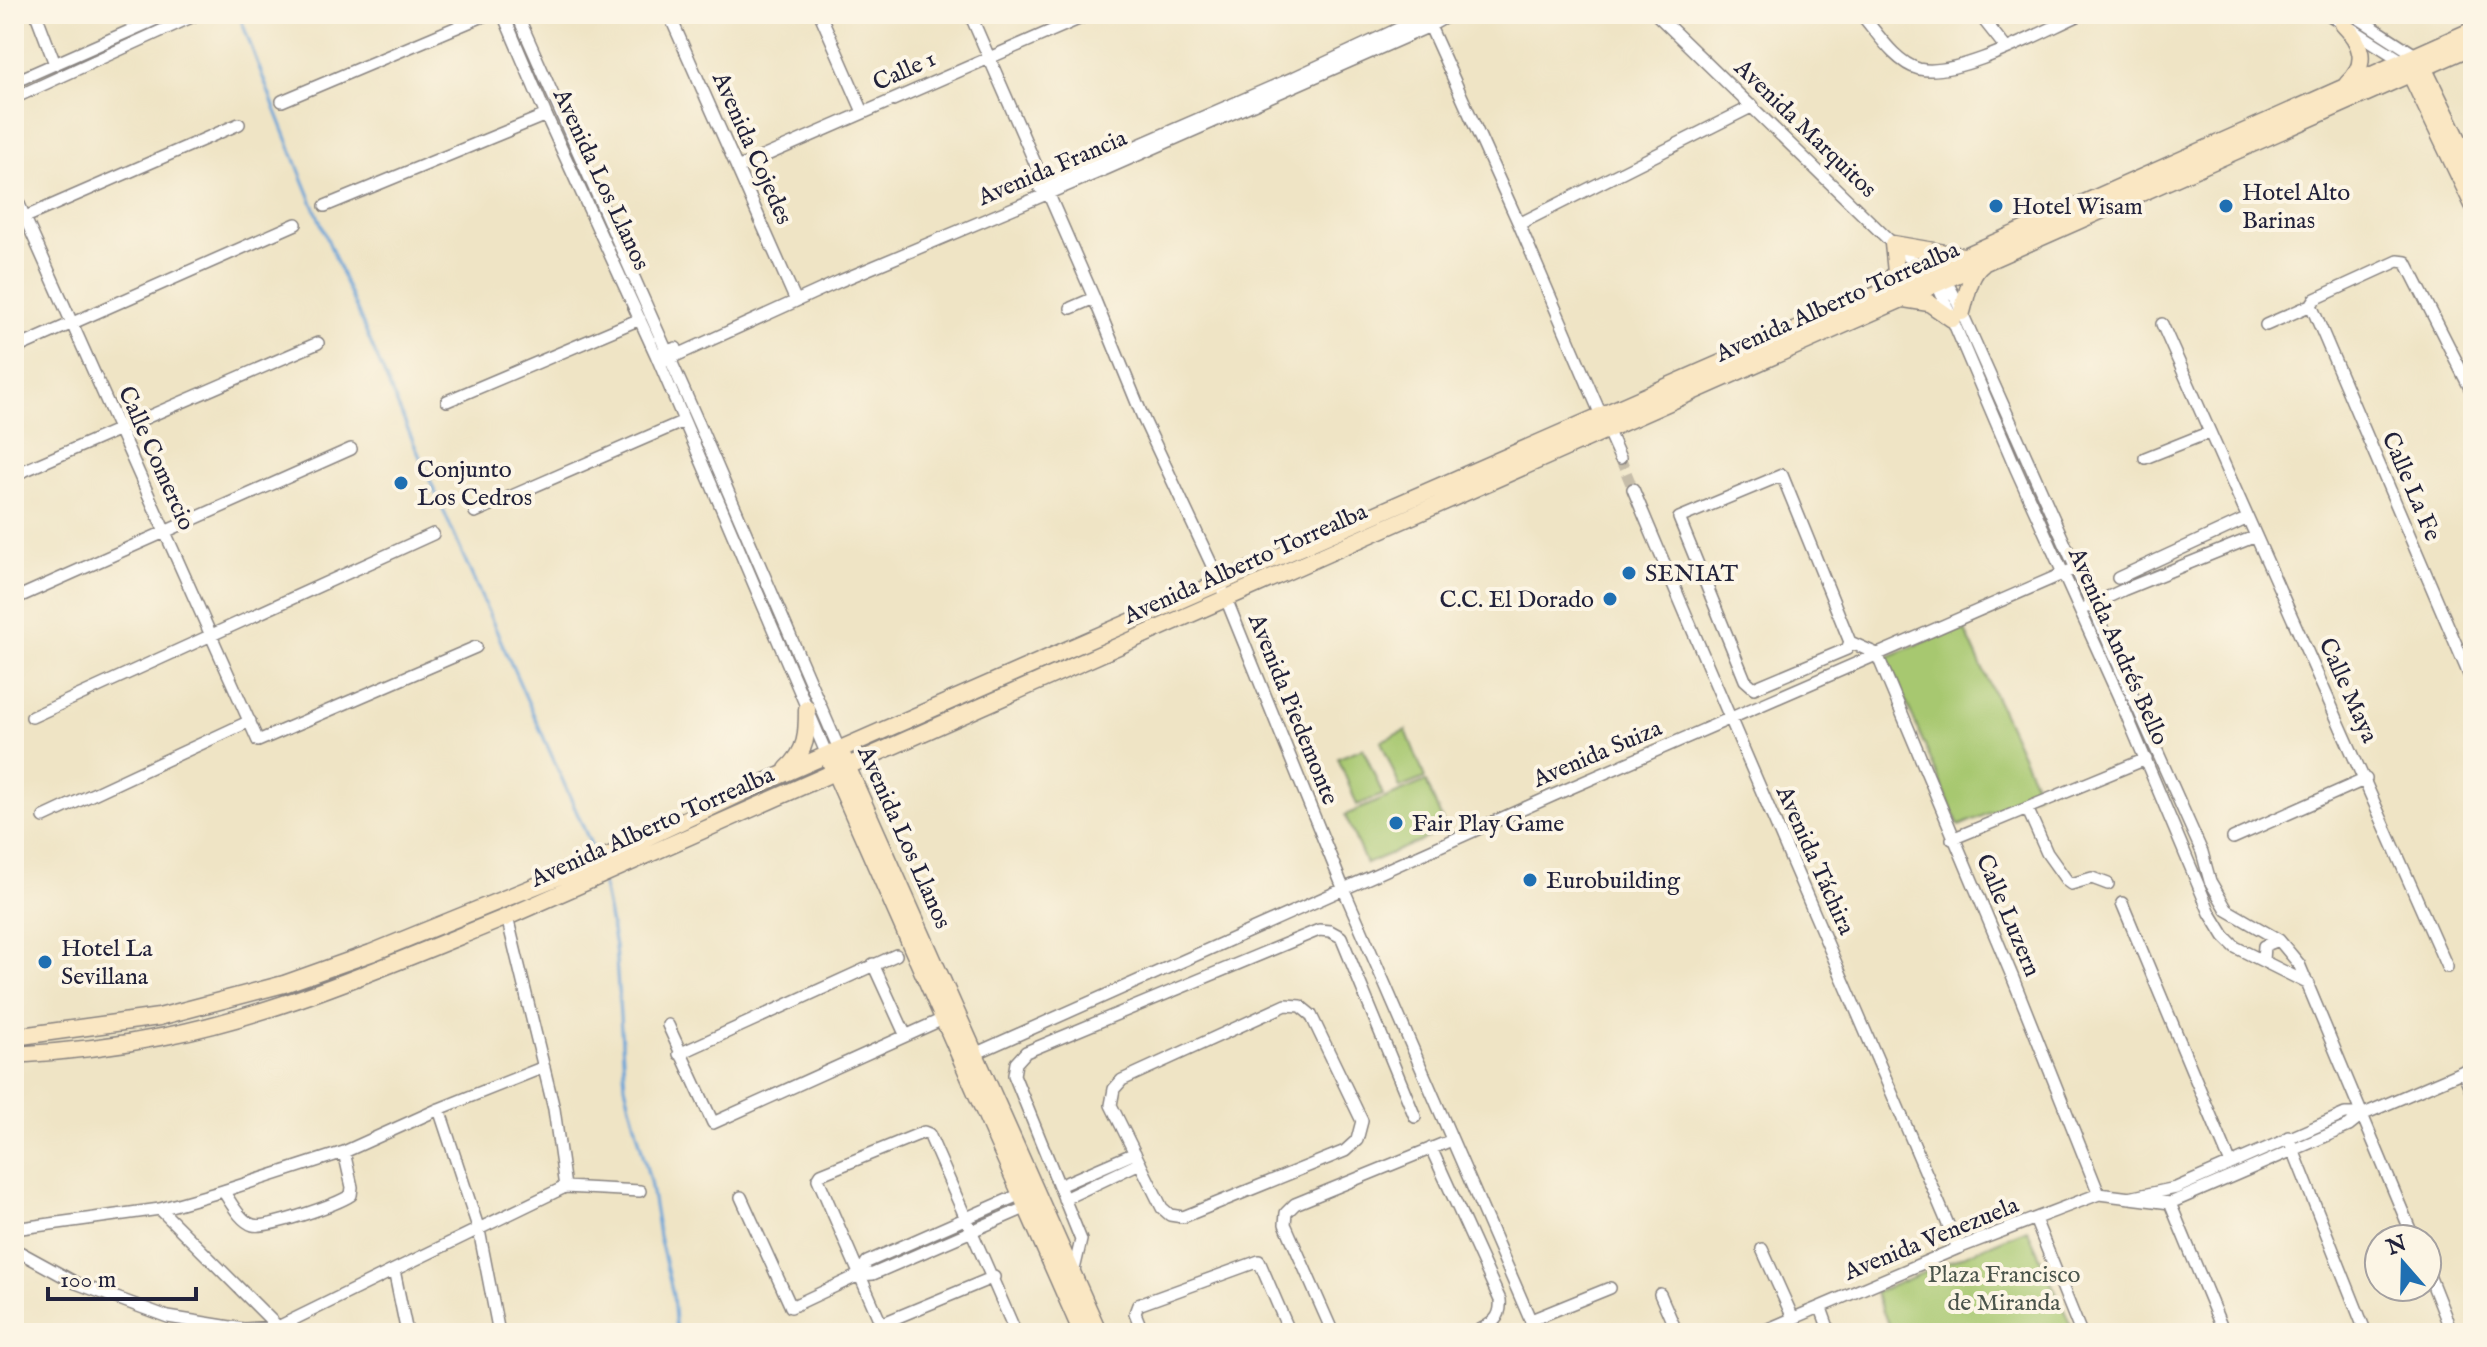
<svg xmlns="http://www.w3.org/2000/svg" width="2487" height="1347" font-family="'IM FELL English',serif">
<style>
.green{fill:#a7c870;stroke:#647556;stroke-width:2}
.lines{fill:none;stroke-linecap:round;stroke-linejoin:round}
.stream{stroke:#67a2d7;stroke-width:3}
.street-tunnel{stroke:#c6bda9;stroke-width:11;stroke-dasharray:11 5.5;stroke-linecap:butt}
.street-casing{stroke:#888380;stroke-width:14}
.secondary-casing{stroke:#888380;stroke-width:19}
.street{stroke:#fff;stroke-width:11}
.secondary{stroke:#fae7c3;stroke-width:16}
.poi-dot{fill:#1f6fb2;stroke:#fcf5e5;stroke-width:3}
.labels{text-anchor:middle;stroke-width:8;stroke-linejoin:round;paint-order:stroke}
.street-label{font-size:24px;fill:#22223b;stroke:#fcf5e5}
.poi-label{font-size:24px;fill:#22223b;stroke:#fcf5e5;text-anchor:start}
.park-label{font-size:24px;fill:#4a544b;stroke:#fcf5e5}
</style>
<rect width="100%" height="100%" fill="#fcf5e5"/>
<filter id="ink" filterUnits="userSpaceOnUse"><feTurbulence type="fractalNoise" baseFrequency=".0125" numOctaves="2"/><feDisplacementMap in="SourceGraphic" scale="16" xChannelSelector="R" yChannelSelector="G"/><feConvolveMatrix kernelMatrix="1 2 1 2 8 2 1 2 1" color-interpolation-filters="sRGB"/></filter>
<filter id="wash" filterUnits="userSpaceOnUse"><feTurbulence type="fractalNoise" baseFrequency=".006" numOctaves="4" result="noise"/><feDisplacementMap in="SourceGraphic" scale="32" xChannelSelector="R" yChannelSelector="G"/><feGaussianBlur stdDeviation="1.8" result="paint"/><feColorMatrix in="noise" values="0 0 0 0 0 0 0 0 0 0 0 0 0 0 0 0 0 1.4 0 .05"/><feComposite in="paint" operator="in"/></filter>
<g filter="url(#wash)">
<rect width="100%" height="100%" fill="#efe4c5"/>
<path class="green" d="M 1963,626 L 2039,792 L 1959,826 L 1887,657 Z
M 1406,730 L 1425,778 L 1400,788 L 1381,741 Z
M 1363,748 L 1383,795 L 1357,805 L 1338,758 Z
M 1426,781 L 1446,830 L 1366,864 L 1345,815 Z
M 2027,1229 L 2074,1332 L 1892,1333 L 1875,1293 Z"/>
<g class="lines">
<path class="stream" d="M 239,14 C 344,297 471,571 592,847
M 603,885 L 615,946 L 625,1086 L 650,1181 L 659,1236 L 673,1295 L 676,1333"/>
</g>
</g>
<g filter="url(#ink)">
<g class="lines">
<path class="street-tunnel" d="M 1620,458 L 1633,489"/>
<defs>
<path id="street" d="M 36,14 L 55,64
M 503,14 L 546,115 L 656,355 L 827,755
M 517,14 L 699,424 L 839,749
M 669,14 L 796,301
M 820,14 L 863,112
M 970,14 L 1094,298 L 1144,420 L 1216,574 L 1344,890 L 1536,1333
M 1656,14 L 1893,244 L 1935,279 L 2016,469 L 2119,697 L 2210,913 L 2224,936 L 2235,947 L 2309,984
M 1861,14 C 1876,31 1895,63 1919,69 C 1959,78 2043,31 2082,14
M 1979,14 L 2006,48
M 2328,14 L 2404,62
M 2352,14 L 2417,56
M 1428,22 L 1519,224 L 1601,415
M 14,82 L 168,14
M 14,98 L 198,14
M 282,101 L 488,14
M 737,168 L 1090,14
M 1040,188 L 1295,77 L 1430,14
M 14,193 L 258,741 L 476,647
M 325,206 L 546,115
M 14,222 L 239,124
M 1519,224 L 1753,106
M 1942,274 L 1955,297 L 2202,852 L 2210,881 L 2227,910 L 2279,940 L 2299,964 L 2414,1239
M 2311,305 L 2473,684
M 1071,308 L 1094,298
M 2162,324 L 2447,967
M 2266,325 L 2311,305 L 2315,299 L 2398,261 L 2406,262 L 2473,394
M 14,349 L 296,224
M 656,355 L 676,348
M 660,363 L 840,281 L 1106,169 L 1430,26 L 1451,14
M 447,401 L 640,319
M 1607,429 L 1620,458
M 2145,458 L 2210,432
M 14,475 L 318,343
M 1633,489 C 1739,743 1851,995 1958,1248
M 475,512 L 684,421
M 2118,578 L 2248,518
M 14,599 L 351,449
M 2087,607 L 2123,590 L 2256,536
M 1850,642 L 1847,649 L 1754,688 L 1745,680 L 1679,518 L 1782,475 L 1850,642 L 1877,654 L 2012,976 L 2099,1194
M 32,717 L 433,534
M 2027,808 L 2047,853 L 2067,881 L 2071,884 L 2092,878 L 2108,884
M 44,817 L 250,721
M 2233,838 L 2366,779
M 1952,839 L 2146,759
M 2122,903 L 2231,1164
M 507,917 L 554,1109 L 565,1187
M 2263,960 L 2264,946 L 2279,940
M 873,964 L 905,1034
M 1286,1005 L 1300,1006 L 1311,1015 L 1362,1121 L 1357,1140 L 1345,1151 L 1183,1217 L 1170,1215 L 1162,1208 L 1111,1105 L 1114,1089 L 1122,1080 Z
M 668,1025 L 713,1123 L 943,1019
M 679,1054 L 896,955
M 970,1056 L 1554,795 L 2076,568
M 2463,1071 L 2473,1095
M 439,1109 L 479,1230 L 499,1333
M 2288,1137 L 2366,1333
M 1431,1148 L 1500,1300 C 1502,1320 1490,1325 1474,1333
M 1059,1186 L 1135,1153
M 223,1191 C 231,1202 240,1221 253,1225 C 267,1229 338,1204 351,1195 L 352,1187 L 344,1152
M 741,1197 L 791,1307 L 859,1275 L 873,1274 L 1027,1207
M 2129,1198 L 2176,1188 L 2345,1114 L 2364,1114
M 1064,1199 L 1140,1163
M 2170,1203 L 2224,1333
M 160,1209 L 284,1333
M 2035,1219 L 2081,1333
M 14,1229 L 160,1209 L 223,1191 L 344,1152 L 439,1109 L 544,1067
M 14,1249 L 76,1283 L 168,1317 L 243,1329 L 278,1327 L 394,1270
M 1762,1249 L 1793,1318
M 2427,1270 L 2452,1333
M 1073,1274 L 1081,1240 L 1014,1075 L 1016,1063 L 1026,1052 L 1319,930 L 1330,931 L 1341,937 L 1415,1117
M 859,1275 L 867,1262 L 1021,1194
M 1660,1294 L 1677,1333
M 1821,1308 L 1830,1333
M 1531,1320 L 1610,1288
M 881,1324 L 994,1277
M 407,1333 L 394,1270 L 565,1187 L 640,1191
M 885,1333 L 818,1179 L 821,1174 L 924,1132 L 929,1134 L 1016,1333
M 1143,1333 L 1135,1313 L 1138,1305 L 1259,1261 L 1290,1333
M 1333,1333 L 1285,1224 L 1286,1213 L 1295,1204 L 1452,1140
M 1759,1333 L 1958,1248 L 2099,1194 L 2170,1203 L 2349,1126 L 2364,1114 L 2473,1067"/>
<path id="secondary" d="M 2343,24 C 2362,43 2369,64 2347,84
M 2420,61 L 2473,170
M 2407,67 L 2473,205
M 1884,288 L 1896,272 L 1893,244 L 1963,256
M 1904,299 L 1929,303 L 1952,319
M 1962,312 C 1967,296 1969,274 1983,264
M 843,757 L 1099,1333
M 831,764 L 1082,1333
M 787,769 C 807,751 807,734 807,709
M 14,1037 L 159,1017 L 284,984 L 371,953 L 597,861 L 765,782 L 1965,256 L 2473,30
M 14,1055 C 65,1052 116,1046 166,1036 C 284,1012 396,962 507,917 L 2473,46"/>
</defs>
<use href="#street" class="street-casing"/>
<use href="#secondary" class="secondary-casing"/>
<use href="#street" class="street"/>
<use href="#secondary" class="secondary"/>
</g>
</g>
<g class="poi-dot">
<circle cx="1996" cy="206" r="8"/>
<circle cx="2226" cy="206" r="8"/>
<circle cx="401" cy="483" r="8"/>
<circle cx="1629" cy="573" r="8"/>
<circle cx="1610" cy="599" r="8"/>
<circle cx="1396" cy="823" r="8"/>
<circle cx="1530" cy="880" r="8"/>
<circle cx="45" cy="962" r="8"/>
</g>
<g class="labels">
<g class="street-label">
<text transform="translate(904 70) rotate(-24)" y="8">Calle 1</text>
<text transform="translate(1806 128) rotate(44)" y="8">Avenida Marquitos</text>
<text transform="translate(753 148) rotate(66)" y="8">Avenida Cojedes</text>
<text transform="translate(1052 167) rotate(-23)" y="8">Avenida Francia</text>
<text transform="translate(602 179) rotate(65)" y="8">Avenida Los Llanos</text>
<text transform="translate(1837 301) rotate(-24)" y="8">Avenida Alberto Torrealba</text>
<text transform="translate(157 458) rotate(66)" y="8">Calle Comercio</text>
<text transform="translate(2412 486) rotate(67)" y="8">Calle La Fe</text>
<text transform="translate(1245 563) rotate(-24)" y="8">Avenida Alberto Torrealba</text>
<text transform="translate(2119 646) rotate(66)" y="8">Avenida Andrés Bello</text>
<text transform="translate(2349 690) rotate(66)" y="8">Calle Maya</text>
<text transform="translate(1294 709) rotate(68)" y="8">Avenida Piedemonte</text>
<text transform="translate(1597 753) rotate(-23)" y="8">Avenida Suiza</text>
<text transform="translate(652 826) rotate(-24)" y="8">Avenida Alberto Torrealba</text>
<text transform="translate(905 837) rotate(66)" y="8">Avenida Los Llanos</text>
<text transform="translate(1816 860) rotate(66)" y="8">Avenida Táchira</text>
<text transform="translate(2009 915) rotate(67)" y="8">Calle Luzern</text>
<text transform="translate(1931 1238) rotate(-22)" y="8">Avenida Venezuela</text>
</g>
<g class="poi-label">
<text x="2242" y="200">Hotel Alto<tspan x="2242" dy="28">Barinas</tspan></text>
<text x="2012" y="214">Hotel Wisam</text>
<text x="417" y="477">Conjunto<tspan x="417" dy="28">Los Cedros</tspan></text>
<text x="1645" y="581">SENIAT</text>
<text x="1594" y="607" text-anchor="end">C.C. El Dorado</text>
<text x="1412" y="831">Fair Play Game</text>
<text x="1546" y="888">Eurobuilding</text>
<text x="61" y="956">Hotel La<tspan x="61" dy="28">Sevillana</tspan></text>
</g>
<g class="park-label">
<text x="2004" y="1282">Plaza Francisco<tspan x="2004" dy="28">de Miranda</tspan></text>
</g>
</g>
<rect width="2487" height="1347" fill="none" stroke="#fcf5e5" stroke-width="48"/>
<g transform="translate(2403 1263) rotate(340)"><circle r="38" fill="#fcf5e5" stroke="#a5a1a1" stroke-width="2"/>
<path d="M0-6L14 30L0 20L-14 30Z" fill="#1f6fb2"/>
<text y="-12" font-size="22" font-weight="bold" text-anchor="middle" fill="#22223b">N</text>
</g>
<path d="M48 1287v12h148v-12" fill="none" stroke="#22223b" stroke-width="4"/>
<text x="60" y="1287" font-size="24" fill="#22223b" stroke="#fcf5e5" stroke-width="6" paint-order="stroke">100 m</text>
</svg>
